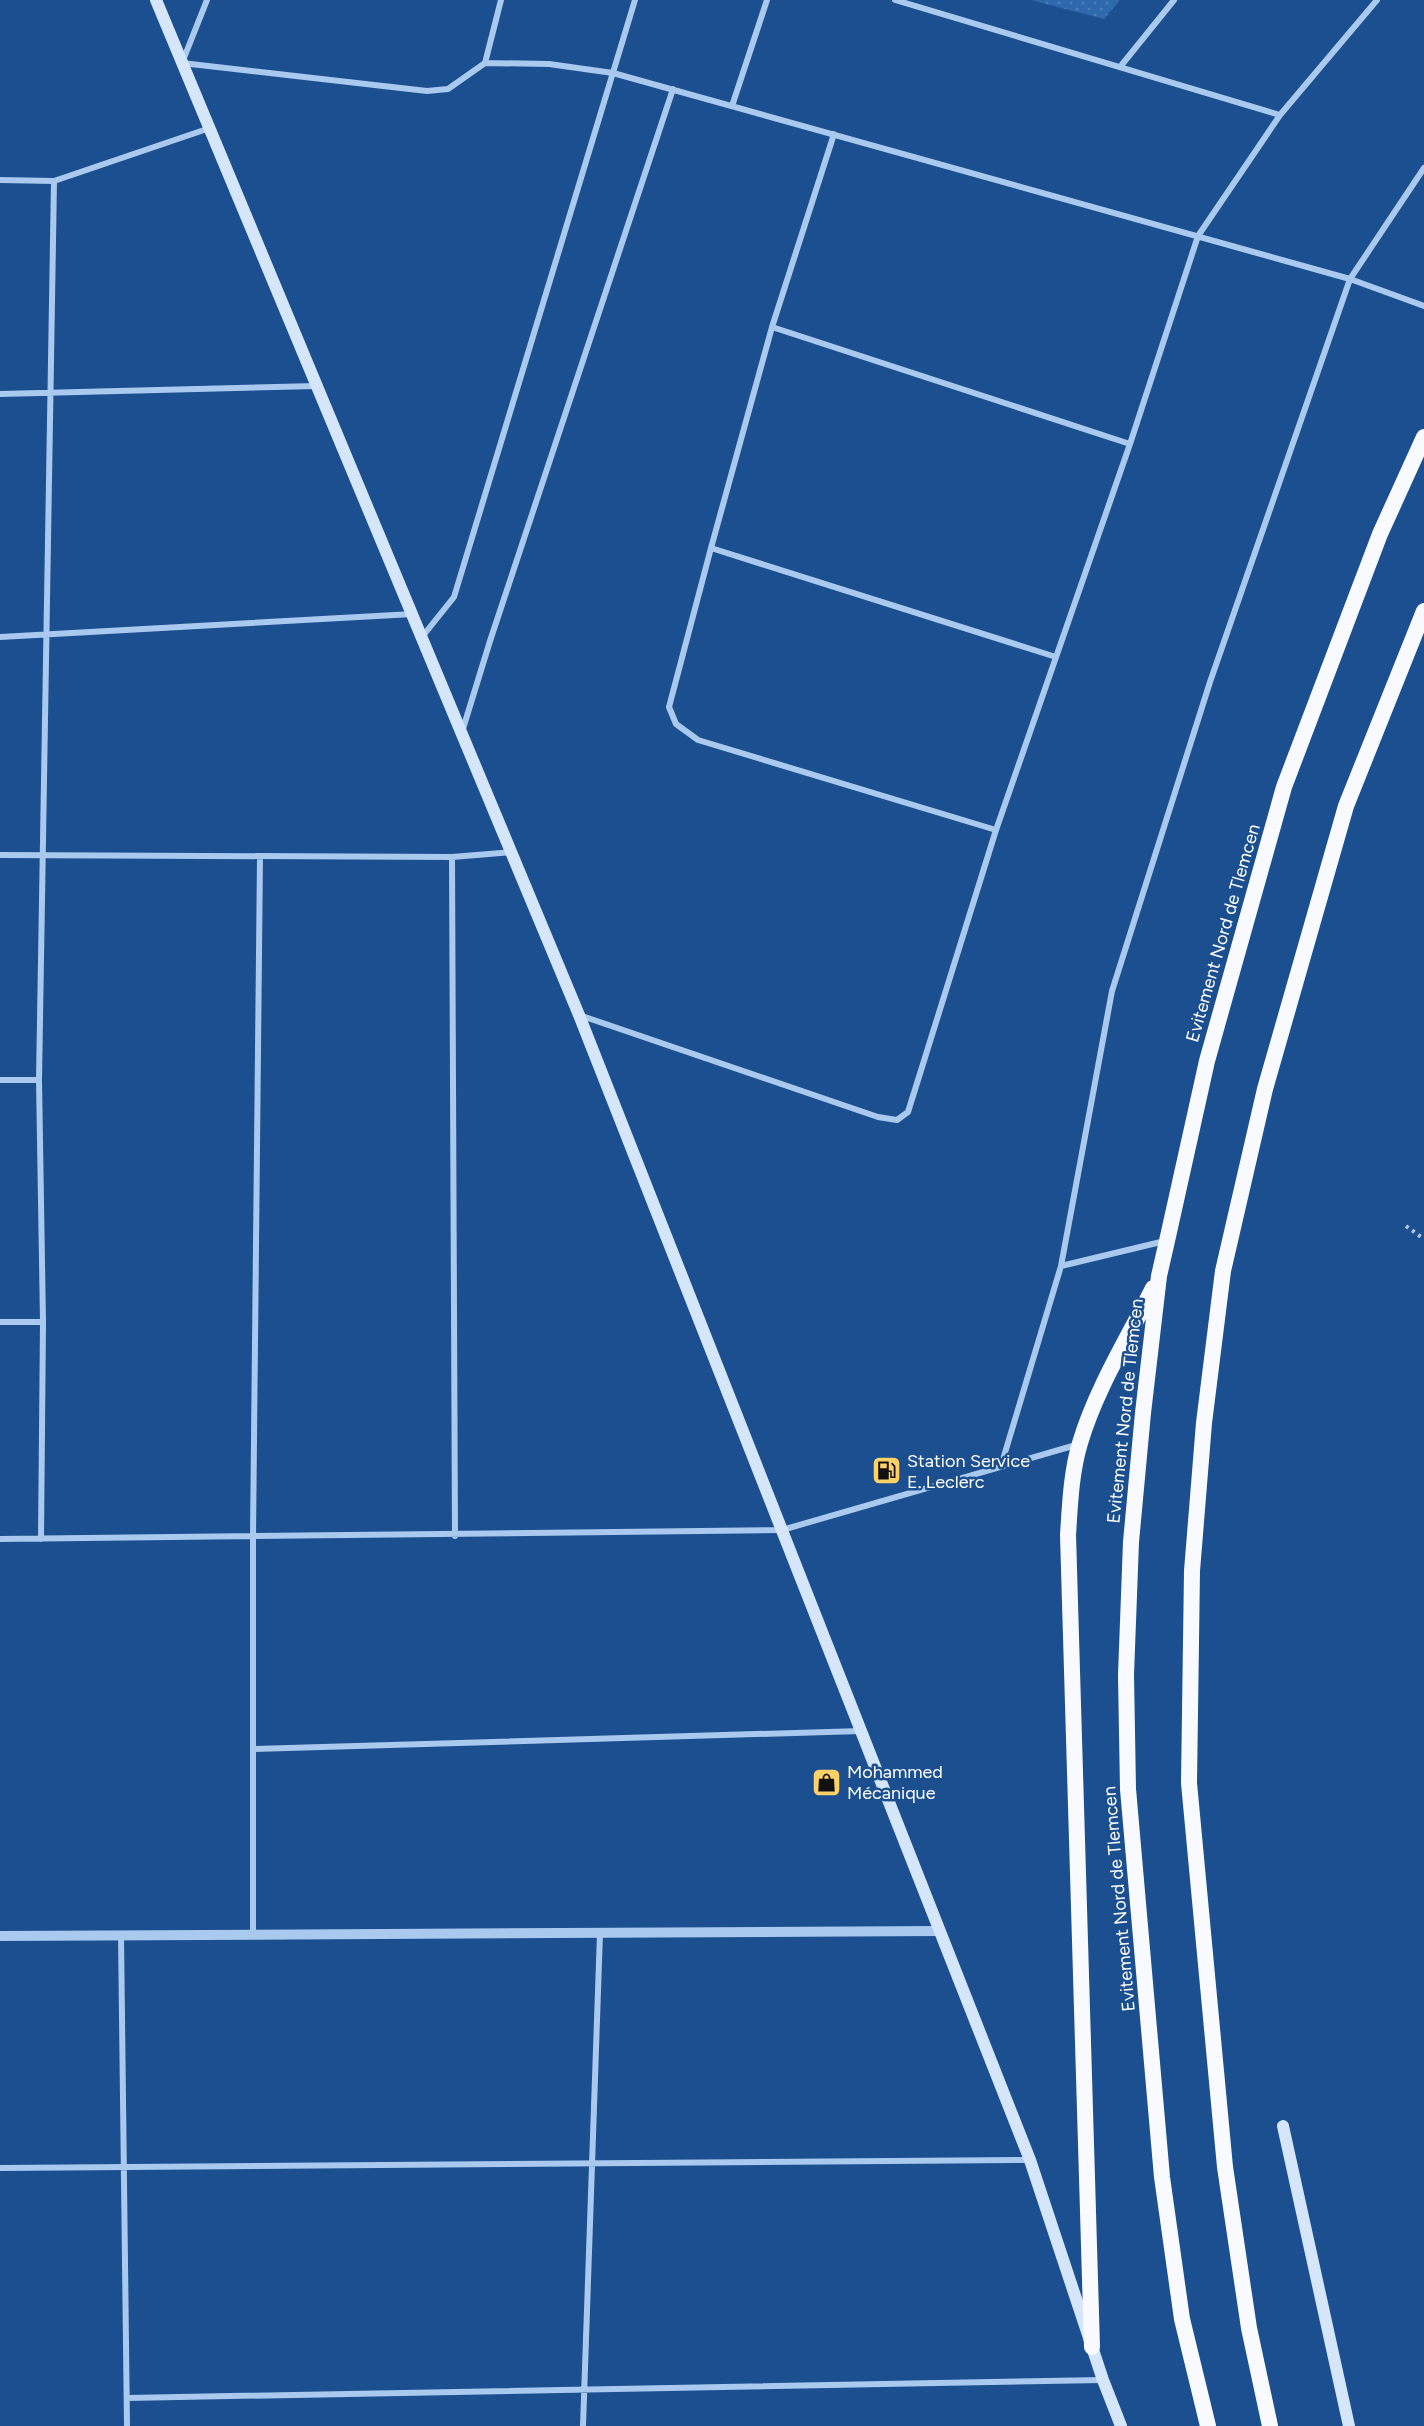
<svg xmlns="http://www.w3.org/2000/svg" width="1424" height="2426" font-family="Figtree,sans-serif">
<style>
.park{fill:url(#park-dots)}
.lines{fill:none;stroke-linecap:round;stroke-linejoin:round}
.path{stroke:#a9c9ee;stroke-width:4;stroke-dasharray:3 4.5;stroke-linecap:butt}
.minor{stroke:#a9c9ee;stroke-width:6}
.tertiary{stroke:#a9c9ee;stroke-width:10}
.secondary{stroke:#d6e6fa;stroke-width:12}
.trunk{stroke:#f8faff;stroke-width:16}
.labels{text-anchor:middle;stroke-width:5;stroke-linejoin:round;paint-order:stroke}
.street-label{font-size:18px;fill:#fff;stroke:#1b4f8f}
.poi-label{font-size:18px;fill:#fff;stroke:#1b4f8f;text-anchor:start}
</style>
<defs>
<pattern id="park-dots" width="8" height="8" patternUnits="userSpaceOnUse" patternTransform="scale(1.5)"><rect width="8" height="8" fill="#2e69ad"/><path d="M2 2h.1M6 6h.1" fill="none" stroke="#4d80b9" stroke-width="1.8" stroke-linecap="round"/></pattern>
</defs>
<rect width="100%" height="100%" fill="#1b4f8f"/>
<path class="park" d="M 1031,0 L 1120,0 L 1104,19 Z"/>
<g class="lines">
<path class="path" d="M 1406,1226 L 1424,1239"/>
<path class="minor" d="M 207,0 L 182,63 L 427,91 L 448,89 L 485,63 L 549,64 L 613,73 L 1350,279 L 1424,306
M 895,0 L 1280,115
M 485,63 L 501,0
M 1120,67 L 1174,0
M 732,106 L 767,0
M 0,180 L 54,181 L 210,128
M 772,327 L 1130,444
M 0,394 L 317,386
M 711,548 L 772,327 L 834,134
M 0,637 L 413,614
M 422,637 L 454,597 L 635,0
M 462,732 L 490,641 L 673,89
M 996,830 L 698,740 L 676,724 L 669,707 L 711,548 L 1056,657
M 0,855 L 452,857 L 512,852
M 452,857 L 455,1536
M 579,1015 L 878,1117 L 897,1120 L 908,1112 L 996,830 L 1130,444 L 1198,236 L 1280,115 L 1377,0
M 0,1080 L 39,1080
M 1061,1266 L 1165,1241
M 0,1322 L 43,1322
M 1001,1466 L 1061,1266 L 1112,991 L 1210,682 L 1350,279 L 1424,168
M 0,1539 L 782,1530 L 1076,1445
M 41,1539 L 43,1322 L 39,1080 L 54,181
M 253,1749 L 861,1731
M 121,1935 L 127,2426
M 253,1935 L 253,1537 L 260,856
M 0,2168 L 1030,2160
M 127,2398 L 1103,2380
M 583,2426 L 600,1933"/>
<path class="tertiary" d="M 0,1936 L 940,1931"/>
<path class="secondary" d="M 156,0 L 579,1015 L 1030,2160 L 1103,2380 L 1121,2426
M 1283,2126 L 1349,2426"/>
<path class="trunk" d="M 1092,2347 L 1068,1535 C 1070,1505 1071,1473 1080,1443 C 1096,1389 1128,1338 1153,1288
M 1208,2426 L 1182,2319 L 1162,2177 L 1128,1789 L 1126,1675 L 1131,1542 L 1143,1413 L 1159,1276 L 1167,1241 L 1207,1061 L 1284,787 L 1380,534 L 1424,437
M 1270,2426 L 1249,2328 L 1225,2167 L 1189,1783 L 1192,1571 L 1204,1423 L 1223,1271 L 1265,1089 L 1346,806 L 1424,611"/>
</g>
<defs>
<symbol id="fuel-square" viewBox="-11 -11 22 22"><rect x="-9" y="-9" width="18" height="18" rx="4" fill="#ffd166" stroke="#1b4f8f"/><path d="M-5.5-6h7V0h2V4h1.3V-2.5L3-4.5l.8-.8L6-3V5H2.5V1h-1V6h-7ZM-4.2-4.7v3.2H.2V-4.7Z" fill="#111"/></symbol>
<symbol id="shop-square" viewBox="-11 -11 22 22"><rect x="-9" y="-9" width="18" height="18" rx="4" fill="#ffd166" stroke="#1b4f8f"/><path d="M-5-2.5h2.3a2.7 3.5 0 0 1 5.4 0H5L5.5 6h-11ZM-1.5-2.5h3a1.5 2.3 0 0 0-3 0Z" fill="#111"/></symbol>
</defs>
<g fill-rule="evenodd">
<use href="#fuel-square" x="870" y="1454" width="33" height="33"/>
<use href="#shop-square" x="810" y="1766" width="33" height="33"/>
</g>
<g class="labels">
<g class="street-label">
<text transform="translate(1223 933) rotate(-74)" y="6">Evitement Nord de Tlemcen</text>
<text transform="translate(1125 1411) rotate(-84)" y="6">Evitement Nord de Tlemcen</text>
<text transform="translate(1119 1899) rotate(-95)" y="6">Evitement Nord de Tlemcen</text>
</g>
<g class="poi-label">
<text x="907" y="1467">Station Service<tspan x="907" dy="21">E. Leclerc</tspan></text>
<text x="847" y="1778">Mohammed<tspan x="847" dy="21">Mécanique</tspan></text>
</g>
</g>
</svg>
